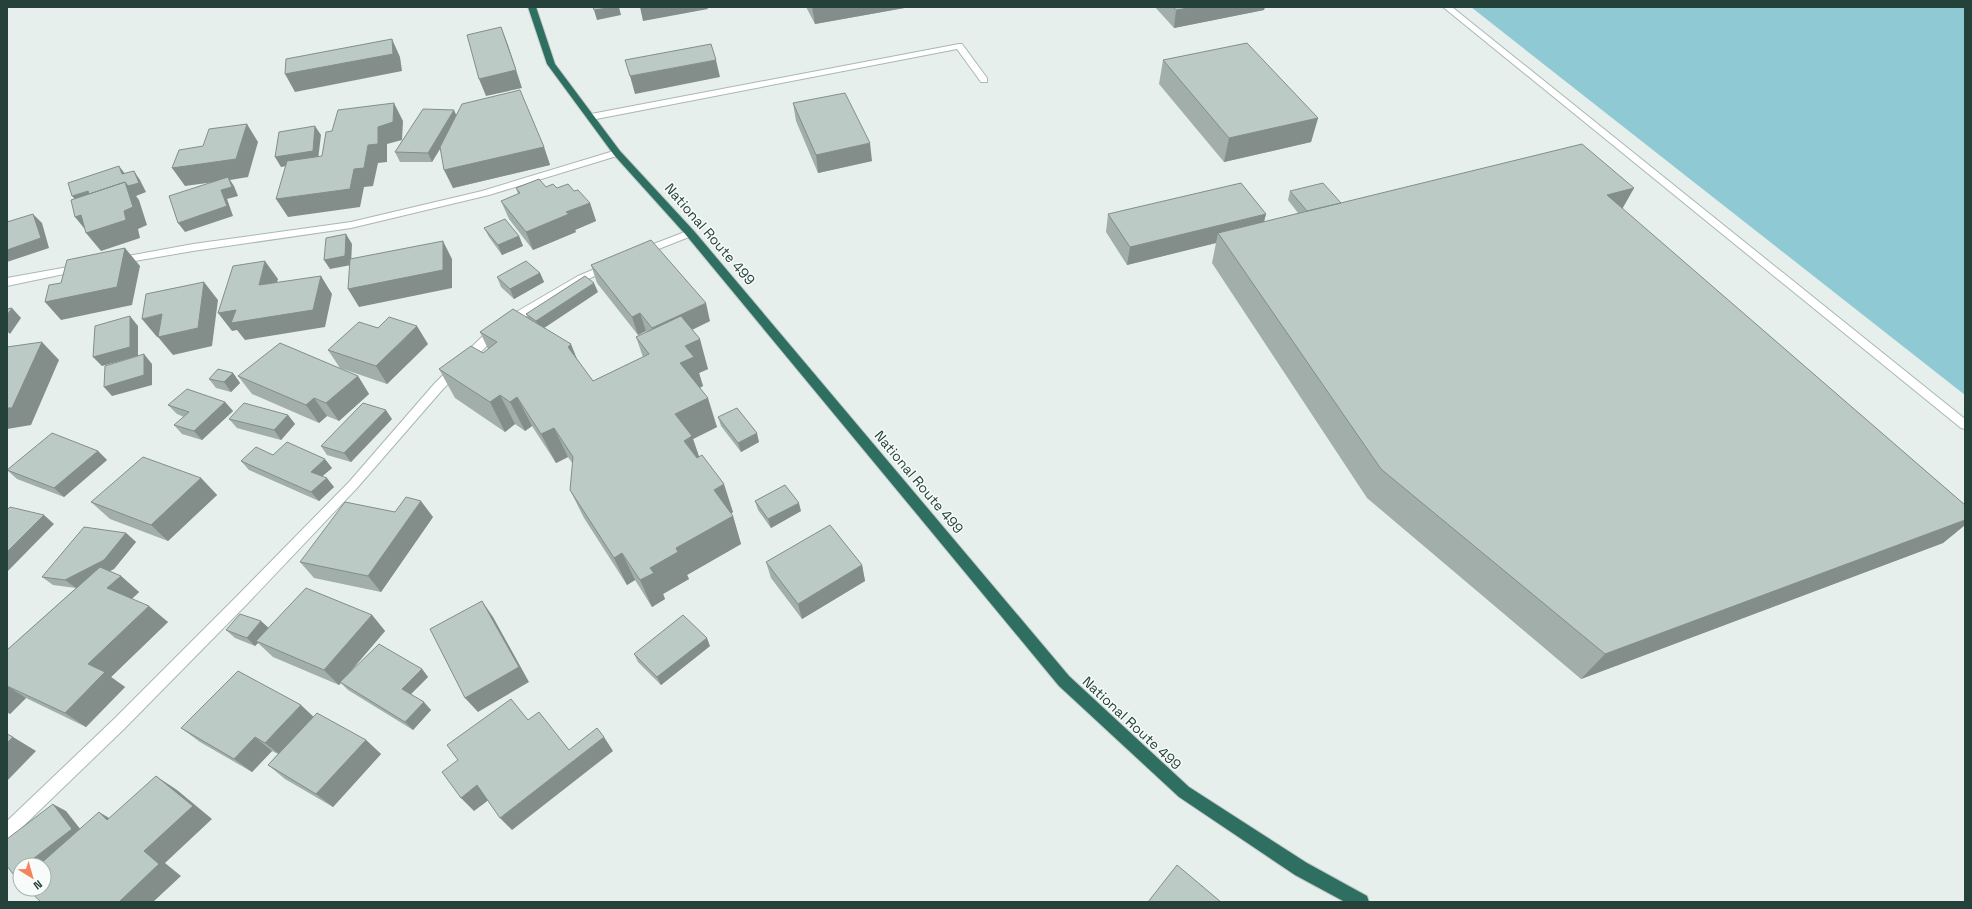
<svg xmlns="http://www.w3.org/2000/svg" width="1972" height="909" font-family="'Space Grotesk',sans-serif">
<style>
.water{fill:#8ec9d4}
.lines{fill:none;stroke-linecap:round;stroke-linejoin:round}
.street-casing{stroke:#a8b8b2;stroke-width:2}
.highway-casing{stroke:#c2cac8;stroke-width:2}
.street{fill:#fff;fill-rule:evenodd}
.highway{fill:#2f6f62;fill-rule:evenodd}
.wall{fill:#a1aea9}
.shaded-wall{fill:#838d89}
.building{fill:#bbcac4;stroke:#838d89}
.labels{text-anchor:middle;stroke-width:3;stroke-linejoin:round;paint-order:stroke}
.street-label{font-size:14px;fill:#24423a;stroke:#f7fbf9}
</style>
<rect width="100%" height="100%" fill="#e6efeb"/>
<path class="water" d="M 1471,7 L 1965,7 L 1965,395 Z"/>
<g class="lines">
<defs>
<path id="street" d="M 1443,7 L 1452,7 L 1965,419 L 1965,429 L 1961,428 Z
M 959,44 L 962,44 L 987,78 L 987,82 L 981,82 L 957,49 L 591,120 L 587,117 L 591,114 Z
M 617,150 L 622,153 L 620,155 L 489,195 L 351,228 L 193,251 L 117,264 L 112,261 L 117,258 L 193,244 L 351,222 L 482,191 Z
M 690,230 L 695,233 L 694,235 L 646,254 L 638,254 L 637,252 L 638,250 Z
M 609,263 L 613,264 L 614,266 L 613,268 L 586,280 L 502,331 L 443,389 L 357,488 L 248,603 L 124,729 L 12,837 L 7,840 L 7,821 L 114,719 L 238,595 L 349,482 L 435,383 L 494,325 L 578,276 Z
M 79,265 L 83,266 L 84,268 L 83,270 L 7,286 L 7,278 Z"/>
<path id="highway" d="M 528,7 L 536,7 L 555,64 L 620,151 L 694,231 L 1069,676 L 1189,787 L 1307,863 L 1367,896 L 1369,902 L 1345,902 L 1295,875 L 1179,797 L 1059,686 L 686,235 L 614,155 L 547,64 Z"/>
</defs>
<use href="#street" class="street-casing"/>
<use href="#highway" class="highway-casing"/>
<use href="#street" class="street"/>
<use href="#highway" class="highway"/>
</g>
<path class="wall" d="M 806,7 L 910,7 L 815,24 Z
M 1155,7 L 1265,7 L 1264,10 L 1174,28 Z
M 1163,60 L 1318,118 L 1311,142 L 1224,162 L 1159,84 Z
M 793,103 L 872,161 L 818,173 L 796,121 Z
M 456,115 L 544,147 L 550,165 L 453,188 L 440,149 L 432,162 L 400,162 L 395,152 Z
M 546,187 L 574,191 L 590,203 L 596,221 L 575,230 L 576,232 L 533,250 L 509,219 L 501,201 L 518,194 L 516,188 Z
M 1634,188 L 1622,209 L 1965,505 L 1965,525 L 1943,543 L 1581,679 L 1367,498 L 1212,263 L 1216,243 L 1127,265 L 1106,232 L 1108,214 L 1266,214 L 1264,222 L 1298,213 L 1288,200 L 1290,191 L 1341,203 Z
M 484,228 L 519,236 L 523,246 L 502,255 L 489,237 Z
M 591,265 L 710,321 L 692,330 L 708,369 L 699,373 L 703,386 L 700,388 L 717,427 L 693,439 L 699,457 L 733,512 L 731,514 L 733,516 L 741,544 L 687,575 L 689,579 L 663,594 L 665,599 L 652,607 L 635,580 L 627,585 L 584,518 L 570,490 L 573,464 L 568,457 L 556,463 L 532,426 L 525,431 L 515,424 L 505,432 L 455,398 L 439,369 L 483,353 L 488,349 L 480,332 L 528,318 L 526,314 L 598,292 L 544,328 L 577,360 L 593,381 L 643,357 L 636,337 L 647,332 L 646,331 L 638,335 L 597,283 Z
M 540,273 L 544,282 L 514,299 L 501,287 L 497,277 Z
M 428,344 L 387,384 L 340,368 L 328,350 Z
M 233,373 L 240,383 L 231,392 L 216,388 L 209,379 Z
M 238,376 L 358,376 L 369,394 L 339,421 L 327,416 L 319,423 L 252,394 Z
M 225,402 L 233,411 L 202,440 L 182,434 L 174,425 L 184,417 L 177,414 L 168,405 Z
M 288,415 L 295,424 L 281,440 L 237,428 L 229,419 Z
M 718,417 L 759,442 L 741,452 L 721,426 Z
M 392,419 L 351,462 L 327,455 L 321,446 Z
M 98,451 L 107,460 L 64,497 L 17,479 L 7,470 Z
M 273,455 L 332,468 L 322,476 L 334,487 L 319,501 L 249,470 L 241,461 Z
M 201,478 L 217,495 L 168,541 L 110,519 L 91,502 Z
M 755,501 L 801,511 L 771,528 L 758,510 Z
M 395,512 L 433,517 L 381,592 L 314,578 L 300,562 Z
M 126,533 L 136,542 L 114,569 L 109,571 L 121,576 L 139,592 L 132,599 L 168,622 L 111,677 L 125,687 L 86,727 L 26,698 L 10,714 L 7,712 L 7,650 L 76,588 L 53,585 L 42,577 Z
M 766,562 L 862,565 L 865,581 L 802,619 L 771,578 Z
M 372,615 L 385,631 L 349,673 L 422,669 L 428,677 L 411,694 L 431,710 L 413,730 L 348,690 L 341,683 L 339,685 L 273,657 L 258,643 L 255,646 L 235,638 L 226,630 L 269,628 Z
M 710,646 L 661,685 L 638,662 L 634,654 Z
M 314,717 L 366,740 L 381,754 L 333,807 L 285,779 L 268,765 L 278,754 L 272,751 L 252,772 L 200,742 L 181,728 Z"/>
<path class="shaded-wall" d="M 615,7 L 619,7 L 621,15 L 597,20 L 594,10 Z
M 640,7 L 707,7 L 708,9 L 643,21 Z
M 812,7 L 910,7 L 815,24 Z
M 1195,7 L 1265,7 L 1264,10 L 1174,28 L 1176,10 Z
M 501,27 L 508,45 L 522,88 L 486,96 L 479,79 Z
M 392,39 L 400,57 L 402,71 L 295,92 L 285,74 Z
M 716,60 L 720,77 L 635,94 L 630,76 Z
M 394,103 L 403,121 L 402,140 L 387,144 L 387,162 L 378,163 L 373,186 L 364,187 L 360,207 L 288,217 L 276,199 L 354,169 L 368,145 L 378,127 Z
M 454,110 L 458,119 L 432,162 L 428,153 Z
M 1318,118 L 1311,142 L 1224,162 L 1229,138 Z
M 247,124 L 258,142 L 248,177 L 230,180 L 234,186 L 238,196 L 227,199 L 233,216 L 185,232 L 178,223 L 221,190 L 229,180 L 185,186 L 172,168 Z
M 315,126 L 321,135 L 318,160 L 281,167 L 275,157 Z
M 870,143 L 872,161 L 818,173 L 816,155 Z
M 544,147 L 550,165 L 453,188 L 444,170 Z
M 119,166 L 126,175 L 122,174 Z
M 134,171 L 140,180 L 146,192 L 136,196 L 139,200 L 147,225 L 138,229 L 140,238 L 101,251 L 86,233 L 88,233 L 75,217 L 80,205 L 72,196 L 88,191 L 125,182 Z
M 1634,188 L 1617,218 L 1607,195 Z
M 590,203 L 596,221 L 575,230 L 576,232 L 533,250 L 526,232 L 566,212 Z
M 33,214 L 42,223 L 49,248 L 7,262 L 7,250 Z
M 1266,214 L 1261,232 L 1218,233 L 1216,243 L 1127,265 L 1130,247 Z
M 346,234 L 352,244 L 351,265 L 330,269 L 324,260 Z
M 519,236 L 523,246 L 502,255 L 498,245 Z
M 443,241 L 452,259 L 452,288 L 359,307 L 348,289 Z
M 125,248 L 140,266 L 132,305 L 61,320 L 45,302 Z
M 265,261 L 278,279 L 271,303 L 259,285 Z
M 540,273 L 544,282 L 514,299 L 510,289 Z
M 321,276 L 332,294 L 325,327 L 245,340 L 237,330 L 232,331 L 218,313 Z
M 204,282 L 218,300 L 212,346 L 173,355 L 158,337 Z
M 594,283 L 598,292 L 541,330 L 536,321 Z
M 706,303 L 710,321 L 658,346 L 652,328 Z
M 12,308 L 21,318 L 10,334 L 7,331 L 7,315 Z
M 640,313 L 646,331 L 638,335 L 632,317 Z
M 162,314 L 177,332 L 157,337 L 142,319 Z
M 130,316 L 138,326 L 138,356 L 102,366 L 93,357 Z
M 417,326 L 428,344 L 387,384 L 376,366 Z
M 700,339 L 708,369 L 699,373 L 703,386 L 689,393 L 680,363 L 685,346 Z
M 42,342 L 59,360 L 31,425 L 7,429 L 7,408 Z
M 571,344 L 583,374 L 568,347 Z
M 144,354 L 152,364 L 152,385 L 112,396 L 104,387 Z
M 233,373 L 240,383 L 231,392 L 224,382 Z
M 358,376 L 369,394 L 339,421 L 326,403 Z
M 500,395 L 515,424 L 505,432 L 490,402 Z
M 517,397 L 532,426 L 525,431 L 510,402 Z
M 314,398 L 327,416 L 319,423 L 306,405 Z
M 708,398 L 717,427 L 693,439 L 702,465 L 684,441 L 675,414 Z
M 225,402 L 233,411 L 202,440 L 194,431 Z
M 386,410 L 392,419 L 351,462 L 344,453 Z
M 288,415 L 295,424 L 281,440 L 274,430 Z
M 554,428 L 568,457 L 556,463 L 541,434 Z
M 757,433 L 759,442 L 741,452 L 738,443 Z
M 98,451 L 107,460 L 64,497 L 54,488 Z
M 325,459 L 332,468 L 318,480 L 311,472 Z
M 201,478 L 217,495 L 168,541 L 151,525 Z
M 327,478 L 334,487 L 319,501 L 311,492 Z
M 724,484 L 733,512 L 723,518 L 714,490 Z
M 421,501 L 433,517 L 381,592 L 368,576 Z
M 799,503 L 801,511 L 771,528 L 768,519 Z
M 44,515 L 54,524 L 7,572 L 7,552 Z
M 733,516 L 741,544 L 687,575 L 689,579 L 663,594 L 665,599 L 652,607 L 640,580 L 650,568 L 676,548 Z
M 1965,520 L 1965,525 L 1943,543 L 1581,679 L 1605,654 Z
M 126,533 L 136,542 L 114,569 L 76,588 L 65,580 Z
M 622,553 L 635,580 L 627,585 L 614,558 Z
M 862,565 L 865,581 L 802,619 L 798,604 Z
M 121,576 L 139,592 L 126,604 L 107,588 Z
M 482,601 L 493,617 L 529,682 L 478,712 L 465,698 Z
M 149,606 L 168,622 L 111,677 L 125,687 L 86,727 L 65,713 L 88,664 Z
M 372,615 L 385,631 L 339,685 L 324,670 Z
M 261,621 L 270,629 L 256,641 L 258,643 L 255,646 L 247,638 Z
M 707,638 L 710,646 L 661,685 L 657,677 Z
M 422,669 L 428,677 L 409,696 L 402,689 Z
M 7,686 L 26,698 L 10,714 L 7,712 Z
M 424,702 L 431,710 L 413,730 L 405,722 Z
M 301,705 L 317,720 L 283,757 L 265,743 Z
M 13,737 L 36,751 L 7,781 L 7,743 Z
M 255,737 L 272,751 L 252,772 L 234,759 Z
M 604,737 L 613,751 L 512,830 L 500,818 Z
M 366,740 L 381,754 L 333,807 L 316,794 Z
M 156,776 L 177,790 L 212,819 L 165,863 L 181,876 L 153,902 L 119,902 L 144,851 Z
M 477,785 L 490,799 L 474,811 L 461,798 Z
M 53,804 L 66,811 L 85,835 L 44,865 L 25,865 Z
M 99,812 L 121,825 L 107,820 Z
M 20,869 L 20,878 L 13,874 Z"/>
<path class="building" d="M 593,7 L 615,7 L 594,10 Z
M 1173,7 L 1195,7 L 1176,10 Z
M 501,27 L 516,70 L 479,79 L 467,35 Z
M 392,39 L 393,54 L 285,74 L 286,59 Z
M 1247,43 L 1318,118 L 1229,138 L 1163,60 Z
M 711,44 L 716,60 L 630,76 L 625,60 Z
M 520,90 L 544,147 L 444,170 L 440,147 L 462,104 Z
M 845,93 L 870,143 L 816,155 L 793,103 Z
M 394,103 L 393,122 L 378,127 L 378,144 L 368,145 L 364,168 L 354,169 L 350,189 L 276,199 L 287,161 L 322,156 L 326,132 L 332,131 L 338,110 Z
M 423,109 L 454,110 L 428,153 L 395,152 Z
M 247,124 L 236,159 L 172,168 L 179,150 L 203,146 L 209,129 Z
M 315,126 L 313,151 L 275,157 L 279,132 Z
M 1582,144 L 1634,188 L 1607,195 L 1965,505 L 1965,520 L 1605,654 L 1381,469 L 1218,233 Z
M 119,166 L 122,174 L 134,171 L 139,183 L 128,186 L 125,182 L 89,194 L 88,191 L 72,196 L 68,183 Z
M 228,177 L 232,187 L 221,190 L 227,206 L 178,223 L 169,196 Z
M 539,179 L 546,187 L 553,184 L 557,188 L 568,184 L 574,191 L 578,190 L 590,203 L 566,212 L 569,214 L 526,232 L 501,201 L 520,193 L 516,188 Z
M 125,182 L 133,207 L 124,211 L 126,220 L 86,233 L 81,215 L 75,217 L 71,200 Z
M 1241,183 L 1266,214 L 1130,247 L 1108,214 Z
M 1323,183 L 1341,203 L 1307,211 L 1290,191 Z
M 33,214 L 41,238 L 7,250 L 7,222 Z
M 505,219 L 519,236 L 498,245 L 484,228 Z
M 346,234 L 345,256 L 324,260 L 326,238 Z
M 651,240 L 706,303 L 652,328 L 640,313 L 632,317 L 591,265 Z
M 443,241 L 443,270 L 348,289 L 350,259 Z
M 125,248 L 117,287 L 45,302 L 49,285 L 61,283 L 67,260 Z
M 265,261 L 259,285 L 321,276 L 313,310 L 231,323 L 236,310 L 218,313 L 233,266 Z
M 526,261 L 540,273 L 510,289 L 497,277 Z
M 585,276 L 594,283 L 536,321 L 526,314 Z
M 204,282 L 198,328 L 158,337 L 162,314 L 142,319 L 146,294 Z
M 12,308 L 7,315 L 7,309 Z
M 513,309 L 571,344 L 568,347 L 593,381 L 649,354 L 636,337 L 681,316 L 700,339 L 685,346 L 694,357 L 680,363 L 708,398 L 675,414 L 692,436 L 684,441 L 697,458 L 702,455 L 724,484 L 714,490 L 733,516 L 676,548 L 678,552 L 650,568 L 654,573 L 640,580 L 622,553 L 614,558 L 570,490 L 573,457 L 554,428 L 541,434 L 517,397 L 510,402 L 500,395 L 490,402 L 439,369 L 471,346 L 483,353 L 497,342 L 480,332 Z
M 130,316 L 130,347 L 93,357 L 95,326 Z
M 389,317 L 417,326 L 376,366 L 328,350 L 359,322 L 378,328 Z
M 42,342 L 12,408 L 7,408 L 7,347 Z
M 280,343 L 358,376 L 326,403 L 314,398 L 306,405 L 238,376 Z
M 144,354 L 144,375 L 104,387 L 105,366 Z
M 218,369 L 233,373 L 224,382 L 209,379 Z
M 187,389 L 225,402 L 194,431 L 174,425 L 189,412 L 168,405 Z
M 244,403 L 288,415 L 274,430 L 229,419 Z
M 363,403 L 386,410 L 344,453 L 321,446 Z
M 737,408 L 757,433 L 738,443 L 718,417 Z
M 52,433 L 98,451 L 54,488 L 7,470 Z
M 287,442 L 325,459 L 311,472 L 327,478 L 311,492 L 241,461 L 256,447 L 273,455 Z
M 143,457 L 201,478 L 151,525 L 91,502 Z
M 785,485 L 799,503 L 768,519 L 755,501 Z
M 406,497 L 421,501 L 368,576 L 300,562 L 345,502 L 395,512 Z
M 10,507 L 44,515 L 7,552 L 7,510 Z
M 830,525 L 862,565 L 798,604 L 766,562 Z
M 84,527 L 126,533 L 104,560 L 65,580 L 42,577 Z
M 100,567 L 121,576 L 107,588 L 149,606 L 88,664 L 105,672 L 65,713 L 7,686 L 7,650 Z
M 306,588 L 372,615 L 324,670 L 256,641 Z
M 482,601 L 519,667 L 465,698 L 430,629 Z
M 240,614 L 261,621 L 247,638 L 226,630 Z
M 683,615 L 707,638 L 657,677 L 634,654 Z
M 379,644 L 422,669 L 402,689 L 424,702 L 405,722 L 340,682 Z
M 238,671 L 301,705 L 265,743 L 255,737 L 234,759 L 181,728 Z
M 511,699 L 528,720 L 539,712 L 569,750 L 597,728 L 604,737 L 500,818 L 477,785 L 461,798 L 442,772 L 458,760 L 447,745 Z
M 317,713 L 366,740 L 316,794 L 268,765 Z
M 7,734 L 13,737 L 7,743 Z
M 156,776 L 193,806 L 144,851 L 159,864 L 119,902 L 41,902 L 27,889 L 44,889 L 44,865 L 39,865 L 99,812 L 107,820 Z
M 53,804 L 72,829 L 25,865 L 20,865 L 20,869 L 13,874 L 7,866 L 7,839 Z
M 1177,865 L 1221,902 L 1148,902 Z"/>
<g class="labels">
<g class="street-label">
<text transform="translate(710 234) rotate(49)" y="5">National Route 499</text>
<text transform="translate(919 482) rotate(50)" y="5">National Route 499</text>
<text transform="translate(1132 723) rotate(43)" y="5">National Route 499</text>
</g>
</g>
<rect width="1972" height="909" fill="none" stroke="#24423a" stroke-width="16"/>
<g transform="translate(32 877) rotate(143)"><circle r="19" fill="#f7fbf9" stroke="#a3b1ad"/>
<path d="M0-3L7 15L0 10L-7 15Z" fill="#f4845f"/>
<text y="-6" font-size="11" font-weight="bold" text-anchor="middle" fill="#24423a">N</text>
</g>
</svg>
